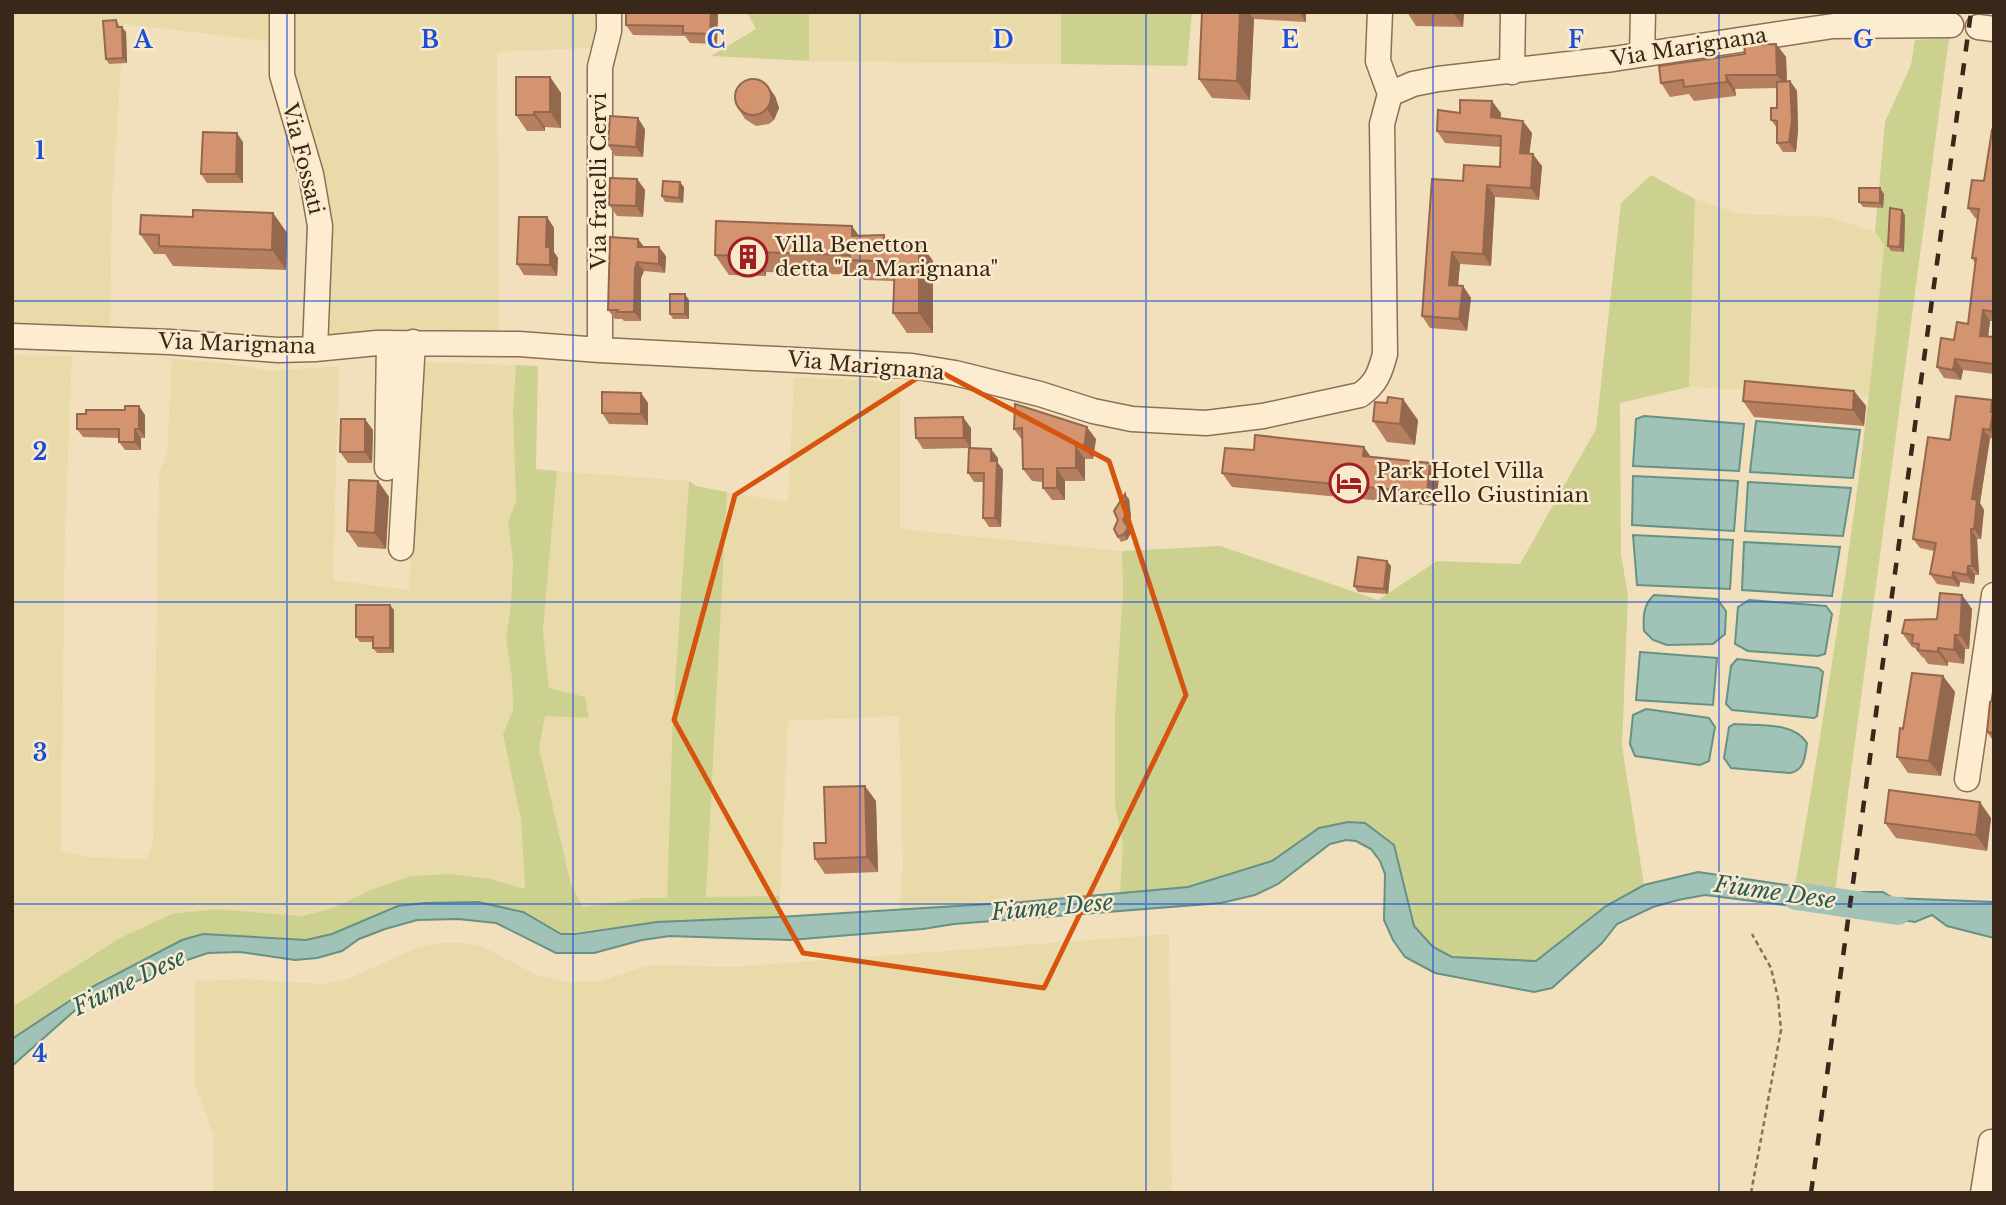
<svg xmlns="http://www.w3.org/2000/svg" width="2006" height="1205" font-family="'Libre Baskerville',serif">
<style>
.farmland{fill:#e8dba9}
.green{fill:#ccd190}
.water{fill:#a1c3b7;stroke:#679185;stroke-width:2}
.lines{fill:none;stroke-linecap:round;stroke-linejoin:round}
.river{stroke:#a1c3b7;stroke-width:28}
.minor-casing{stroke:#8c6f54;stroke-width:27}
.path{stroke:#8c6f54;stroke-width:2.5;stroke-dasharray:5 3.5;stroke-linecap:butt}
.minor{stroke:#fcedd1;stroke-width:24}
.rail{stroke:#39281a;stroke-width:4.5;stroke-dasharray:12 12;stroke-linecap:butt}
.wall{fill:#b67f5f}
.shaded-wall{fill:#94684e}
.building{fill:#d4946f;stroke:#94684e;stroke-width:2}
.marked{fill:none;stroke:#d6540d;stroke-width:5;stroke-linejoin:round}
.grid{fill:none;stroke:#1d4ed8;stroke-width:2;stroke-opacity:0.55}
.labels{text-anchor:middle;stroke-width:5;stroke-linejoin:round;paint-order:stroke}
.street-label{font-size:21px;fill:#39281a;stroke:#f9eacd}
.poi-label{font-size:21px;fill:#39281a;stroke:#f9eacd;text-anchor:start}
.water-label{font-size:23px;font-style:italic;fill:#285b55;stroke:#f9eacd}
.grid-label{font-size:23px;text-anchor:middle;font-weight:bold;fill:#1d4ed8;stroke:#f9eacd;stroke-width:5;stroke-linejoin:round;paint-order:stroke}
</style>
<rect width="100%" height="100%" fill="#f2e0bd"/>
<path class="farmland" d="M 12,12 L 598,12 L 594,48 L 497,52 L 499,336 L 311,339 L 316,179 L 275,42 L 124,24 L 112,204 L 110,329 L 12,326 Z
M 809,12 L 1061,12 L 1061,64 L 809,61 Z
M 1695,199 L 1740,214 L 1829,217 L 1875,232 L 1884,245 L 1870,397 L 1689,387 Z
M 12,355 L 72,356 L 65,532 L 61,851 L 88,857 L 146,859 L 153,841 L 159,475 L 167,453 L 172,359 L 226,363 L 270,371 L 339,366 L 333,580 L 409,590 L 419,362 L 516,365 L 513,411 L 516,501 L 508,522 L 513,562 L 511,605 L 506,638 L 512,678 L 513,710 L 503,734 L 521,820 L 525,889 L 490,879 L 450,874 L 412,876 L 373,889 L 333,908 L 302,916 L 215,909 L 172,914 L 120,938 L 12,1007 Z
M 794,377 L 900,382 L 900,529 L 1122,551 L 1123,592 L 1115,712 L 1115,804 L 1123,845 L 1120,893 L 1022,902 L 899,909 L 903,868 L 899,716 L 788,721 L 780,896 L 706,897 L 727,492 L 788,502 Z
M 557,471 L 689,481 L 673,714 L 667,898 L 643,898 L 582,907 L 571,885 L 552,811 L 539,748 L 544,716 L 589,718 L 585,697 L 549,688 L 543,630 Z
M 1169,934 L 1172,1193 L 214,1193 L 214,1136 L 194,1083 L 195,981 L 248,979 L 323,984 L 348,979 L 416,948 L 441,943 L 464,943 L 485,948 L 539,976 L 568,982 L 600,981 L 649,965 L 733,967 Z"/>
<path class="green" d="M 747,12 L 809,12 L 809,61 L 711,56 L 756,29 Z
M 1061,12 L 1192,12 L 1187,66 L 1061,64 Z
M 1949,38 L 1835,892 L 1795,885 C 1832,673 1866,459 1884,245 L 1875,232 L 1885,122 L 1911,65 L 1915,40 Z
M 1651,175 L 1695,199 L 1689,387 L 1620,403 L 1621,554 L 1628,596 L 1622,746 L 1644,885 L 1606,906 L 1536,961 L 1452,957 L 1433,947 L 1414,926 L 1394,845 L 1319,828 L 1272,861 L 1188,887 L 1120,893 L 1123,845 L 1115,804 L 1115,712 L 1123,592 L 1122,551 L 1220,546 L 1378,600 L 1437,561 L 1520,564 L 1596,429 L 1621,203 Z
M 516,365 L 538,366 L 536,469 L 557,471 L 543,630 L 549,688 L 585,697 L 589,718 L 545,716 L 539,748 L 571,885 L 583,907 L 643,898 L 667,898 L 673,714 L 689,481 L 696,486 L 727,492 L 706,897 L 780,896 L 779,917 L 657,922 L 561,934 L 523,912 L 478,902 L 306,940 L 203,934 L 86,990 L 12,1039 L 12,1007 L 120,938 L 172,914 L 215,909 L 302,916 L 333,908 L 373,889 L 411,876 L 450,874 L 490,879 L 525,889 L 521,820 L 503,734 L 513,710 L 512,678 L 506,638 L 511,605 L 513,562 L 508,522 L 516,501 L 513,411 Z"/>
<path class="water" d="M 1644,416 L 1744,424 L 1739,471 L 1633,466 L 1636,419 Z
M 1756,421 L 1860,430 L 1853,478 L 1750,472 Z
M 1633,476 L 1738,481 L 1734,531 L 1632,525 Z
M 1748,482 L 1851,488 L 1843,536 L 1745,531 Z
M 1633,535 L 1733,540 L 1730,589 L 1637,585 Z
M 1744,542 L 1840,547 L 1832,596 L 1742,590 Z
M 1654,595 L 1717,599 L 1726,611 L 1725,634 L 1713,644 L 1667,645 L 1653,640 L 1644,631 C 1643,617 1643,605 1654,595 Z
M 1749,600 L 1826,606 L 1832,614 L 1825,654 L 1818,656 L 1748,651 L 1735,644 L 1738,607 Z
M 1640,652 L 1717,658 L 1713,705 L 1636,700 Z
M 1737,659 L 1818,668 L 1823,672 L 1817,716 L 1814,718 L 1732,710 L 1726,704 L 1731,666 Z
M 1646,709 L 1709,718 L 1715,727 L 1709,761 L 1700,765 L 1635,756 L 1630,744 L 1633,715 Z
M 1734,724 C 1758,726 1793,721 1807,743 C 1805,756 1805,770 1790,773 L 1731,768 L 1724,758 L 1729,727 Z
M 1348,822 L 1365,823 L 1394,845 L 1414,926 L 1433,947 L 1452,957 L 1536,961 L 1606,906 L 1644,885 L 1698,872 L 1835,892 L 1831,911 L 1705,895 L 1678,900 L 1653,907 L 1617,924 L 1602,943 L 1552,988 L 1534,992 L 1435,973 L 1405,957 L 1393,940 L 1384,920 L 1385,874 L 1380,861 L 1371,849 L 1356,841 L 1346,840 L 1330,844 L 1278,884 L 1255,895 L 1221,903 L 954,924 L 923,929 L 790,940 L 670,936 L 642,940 L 594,953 L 556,953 L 496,923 L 458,919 L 417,920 L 385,929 L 359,939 L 342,951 L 317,958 L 295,960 L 240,952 L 208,953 L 181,962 L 81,1005 L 12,1066 L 12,1039 L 86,990 L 182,940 L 203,934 L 306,940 L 332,934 L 398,906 L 425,903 L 478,902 L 523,912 L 561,934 L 575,934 L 657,922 L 779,917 L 1022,902 L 1188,887 L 1272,861 L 1319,828 Z
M 1861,892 L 1883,892 L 1893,898 L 1994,902 L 1994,938 L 1947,926 L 1932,915 L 1915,922 L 1859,914 Z"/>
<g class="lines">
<path class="river" d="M 1796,896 L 1898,911"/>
<defs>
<path id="minor" d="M 282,12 L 282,75 L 311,174 L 320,226 L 315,349
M 1380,12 L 1378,61 L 1390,94
M 1978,27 L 1994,29
M 1642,54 L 1643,12
M 1512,72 L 1513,12
M 12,336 L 170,342 L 278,350 L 315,349 L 377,343 L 519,344 L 600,350 L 912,366 L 955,373 L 1040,394 L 1093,411 L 1132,419 L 1206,423 L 1263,416 L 1360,395 C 1376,384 1380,373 1385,354 L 1382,124 L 1390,94 L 1413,84 L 1438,79 L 1613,59 L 1833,26 L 1951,25
M 600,350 L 600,67 L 609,31 L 609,12
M 387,468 L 389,343
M 401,548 L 413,342
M 1967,779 L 1994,595
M 1983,1193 L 1991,1142"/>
</defs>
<use href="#minor" class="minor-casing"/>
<path class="path" d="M 1751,1193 L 1781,1030 L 1778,998 L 1771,968 L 1752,934"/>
<use href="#minor" class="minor"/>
<path class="rail" d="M 1811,1193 L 1971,12"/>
</g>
<path class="wall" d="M 626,12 L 718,12 L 717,44 L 690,43 L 685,36 L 633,35 L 626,25 Z
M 1202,12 L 1306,12 L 1306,22 L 1254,19 L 1250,100 L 1212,98 L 1199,79 Z
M 1407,12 L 1464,12 L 1463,27 L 1416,26 Z
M 116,20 L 120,27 L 126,32 L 127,63 L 109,64 L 106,59 Z
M 1776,44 L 1786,57 L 1787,81 L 1790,81 L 1797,91 L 1798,130 L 1796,152 L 1783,152 L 1777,143 L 1777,128 L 1771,120 L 1777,108 L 1777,88 L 1735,89 L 1736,96 L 1694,101 L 1689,94 L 1670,97 L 1661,83 Z
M 550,77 L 561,93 L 561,128 L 545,127 L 545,131 L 527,131 L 516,115 Z
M 775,96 L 779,108 L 774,120 L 769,124 L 756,126 L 745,119 L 738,108 Z
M 1460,113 L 1501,113 L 1500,118 L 1532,133 L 1529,154 L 1542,166 L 1539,200 L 1495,197 L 1491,266 L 1460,264 L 1458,285 L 1463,286 L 1471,298 L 1467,331 L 1430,328 L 1422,316 L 1463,181 L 1500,167 L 1501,147 L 1445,143 L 1437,131 Z
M 645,129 L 643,157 L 615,156 L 608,145 Z
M 1994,131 L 1994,321 L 1990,321 L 1988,337 L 1994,337 L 1994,374 L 1963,370 L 1961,380 L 1944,378 L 1937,367 L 1954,340 L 1968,324 L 1975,263 L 1972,258 L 1978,219 L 1975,218 L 1968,208 L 1984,181 Z
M 243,142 L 243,183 L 207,183 L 201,174 Z
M 637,179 L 645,190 L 643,217 L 617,216 L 609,205 Z
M 684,187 L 683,203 L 665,202 L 662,196 Z
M 1884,194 L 1883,208 L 1863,207 L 1859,202 Z
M 273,213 L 287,233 L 286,270 L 173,266 L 165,254 L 154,254 L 140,234 Z
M 1905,215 L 1904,252 L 1891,251 L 1888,246 Z
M 547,217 L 554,228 L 554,252 L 558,258 L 557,276 L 524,275 L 517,264 Z
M 858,236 L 888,241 L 919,241 L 933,261 L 933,333 L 907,333 L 893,313 L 894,281 L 864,280 L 860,275 L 766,272 L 766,276 L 729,275 L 715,255 Z
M 644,247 L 666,256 L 665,273 L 644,271 L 641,278 L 641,321 L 624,321 L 622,319 L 615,319 L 608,310 Z
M 689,300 L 689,319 L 673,319 L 670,314 Z
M 1854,391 L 1866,406 L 1864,426 L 1754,417 L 1743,401 Z
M 641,393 L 648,403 L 648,425 L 609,424 L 602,413 Z
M 1992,400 L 1994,403 L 1994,439 L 1990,438 L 1980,503 L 1984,510 L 1981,539 L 1977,539 L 1979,575 L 1975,575 L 1974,584 L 1960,582 L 1959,587 L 1937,584 L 1930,574 L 1934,551 L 1920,548 L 1913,539 Z
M 1015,404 L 1096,439 L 1093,459 L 1085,459 L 1085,481 L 1065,481 L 1065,500 L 1052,500 L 1043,488 L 1043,482 L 1032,481 L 1023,469 L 1022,440 L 1014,429 Z
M 145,415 L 145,438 L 141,438 L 141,450 L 125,450 L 119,442 L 119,438 L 83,437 L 77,429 Z
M 1418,420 L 1415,445 L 1387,442 L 1373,421 Z
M 971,428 L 971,448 L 998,458 L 998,463 L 1003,470 L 1001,527 L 989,527 L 983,518 L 983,482 L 974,482 L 968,473 L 969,448 L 923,449 L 916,438 Z
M 373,430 L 372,463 L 348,463 L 340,452 Z
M 1364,447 L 1371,457 L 1430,463 L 1439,476 L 1436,506 L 1232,487 L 1222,473 L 1254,450 Z
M 378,481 L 389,497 L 386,549 L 358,547 L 347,531 Z
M 1129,499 L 1131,517 L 1127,526 L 1131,533 L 1127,540 L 1121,542 L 1118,537 Z
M 1391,566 L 1388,594 L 1358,592 L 1354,586 Z
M 1962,595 L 1972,609 L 1969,649 L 1965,649 L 1964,664 L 1948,662 L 1948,666 L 1928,664 L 1924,658 L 1922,657 L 1915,648 L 1912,647 L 1902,633 L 1937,619 Z
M 390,605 L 394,610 L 394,653 L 377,653 L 373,648 L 373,642 L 360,642 L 356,637 Z
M 1943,676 L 1955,692 L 1941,776 L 1908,773 L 1897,757 L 1903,729 Z
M 1994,699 L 1994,742 L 1987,732 Z
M 876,801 L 878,872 L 825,874 L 815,859 L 826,843 Z
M 1991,818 L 1987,851 L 1896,838 L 1885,823 Z"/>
<path class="shaded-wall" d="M 711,12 L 718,12 L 717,44 L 710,34 Z
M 1240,12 L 1249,12 L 1254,19 L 1250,100 L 1237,81 Z
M 1299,12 L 1306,12 L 1306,22 Z
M 1453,12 L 1464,12 L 1463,27 Z
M 122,27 L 126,32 L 127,63 L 123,58 Z
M 1776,44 L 1786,57 L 1787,88 L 1777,75 Z
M 1726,75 L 1735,89 L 1736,96 L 1727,82 Z
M 550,77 L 561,93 L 561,128 L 550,112 Z
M 1790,81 L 1797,91 L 1798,130 L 1796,152 L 1789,142 Z
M 767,85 L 775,96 L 779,108 L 774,120 L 767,109 Z
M 1492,101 L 1501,113 L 1500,129 L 1491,117 Z
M 534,112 L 545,127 L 545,131 L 534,115 Z
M 638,118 L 645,129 L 643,157 L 636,147 Z
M 1523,121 L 1532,133 L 1528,165 L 1520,153 Z
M 237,133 L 243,142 L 243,183 L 236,174 Z
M 1533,154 L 1542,166 L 1539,200 L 1531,188 Z
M 637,179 L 645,190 L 643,217 L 636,206 Z
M 680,182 L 684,187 L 683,203 L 679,198 Z
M 1487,185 L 1495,197 L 1491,266 L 1483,254 Z
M 1880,188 L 1884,194 L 1883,208 L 1880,203 Z
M 1902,210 L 1905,215 L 1904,252 L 1900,247 Z
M 273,213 L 287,233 L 286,270 L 272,250 Z
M 547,217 L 554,228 L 554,252 L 558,258 L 557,276 L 550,265 L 546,247 Z
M 852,226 L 866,246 L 852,236 Z
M 638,239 L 645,248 L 638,247 Z
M 919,241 L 933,261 L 933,333 L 919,313 Z
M 659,247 L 666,256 L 665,273 L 659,264 Z
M 752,252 L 766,272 L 766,276 L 752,256 Z
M 1452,252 L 1460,264 L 1457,297 L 1449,285 Z
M 637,262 L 644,271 L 641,278 L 641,321 L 634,312 L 635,269 Z
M 1463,286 L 1471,298 L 1467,331 L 1459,319 Z
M 685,294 L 689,300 L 689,319 L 685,314 Z
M 1983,310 L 1990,321 L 1987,346 L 1980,336 Z
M 1955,359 L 1963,370 L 1961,380 L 1953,370 Z
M 1854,391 L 1866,406 L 1864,426 L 1853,410 Z
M 641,393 L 648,403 L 648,425 L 641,414 Z
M 1403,399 L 1418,420 L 1415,445 L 1400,424 Z
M 1992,400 L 1994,403 L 1994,436 L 1990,430 Z
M 139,406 L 145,415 L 145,438 L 139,429 Z
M 963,417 L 971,428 L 971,448 L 964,438 Z
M 365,419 L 373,430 L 372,463 L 365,452 Z
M 1087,427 L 1096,439 L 1093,459 L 1084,447 Z
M 135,429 L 141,438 L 141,450 L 135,442 Z
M 1983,429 L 1990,438 L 1980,503 L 1984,510 L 1981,539 L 1974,529 L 1972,499 Z
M 1076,447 L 1085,459 L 1085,481 L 1076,468 Z
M 1364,447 L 1373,461 L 1363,456 Z
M 991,449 L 998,458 L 998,463 L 1003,470 L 1001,527 L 995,518 L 991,461 Z
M 1430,463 L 1439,476 L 1436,506 L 1427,493 Z
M 1057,468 L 1065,481 L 1065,500 L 1057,488 Z
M 378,481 L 389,497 L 386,549 L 375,533 Z
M 1125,494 L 1129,499 L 1131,517 L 1127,526 L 1131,533 L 1127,540 L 1124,534 L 1123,520 Z
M 1971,529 L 1977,539 L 1979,575 L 1972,566 Z
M 1387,561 L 1391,566 L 1388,594 L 1384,589 Z
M 1968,566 L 1975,575 L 1974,584 L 1967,575 Z
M 1953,572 L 1960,582 L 1959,587 L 1952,578 Z
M 1962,595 L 1972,609 L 1969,649 L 1960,635 Z
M 390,605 L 394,610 L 394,653 L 390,648 Z
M 1955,635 L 1965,649 L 1964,664 L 1954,650 Z
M 1938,648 L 1948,662 L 1948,666 L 1938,652 Z
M 1943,676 L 1955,692 L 1941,776 L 1929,761 Z
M 865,786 L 876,801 L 878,872 L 867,857 Z
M 1980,802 L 1991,818 L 1987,851 L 1976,835 Z"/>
<path class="building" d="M 626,12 L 711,12 L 710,34 L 683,33 L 683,26 L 626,25 Z
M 1202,12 L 1240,12 L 1237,81 L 1199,79 Z
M 116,20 L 117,27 L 122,27 L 123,58 L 106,59 L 103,21 Z
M 1776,44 L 1777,75 L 1726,75 L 1727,82 L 1684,87 L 1683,80 L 1661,83 L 1659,66 L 1745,54 L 1744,45 Z
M 516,77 L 550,77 L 550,112 L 534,112 L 534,115 L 516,115 Z
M735 97a18 18 0 1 1 36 0a18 18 0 1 1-36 0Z
M 1790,81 L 1792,120 L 1789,142 L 1777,143 L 1777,121 L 1771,120 L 1771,108 L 1777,108 L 1777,82 Z
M 1460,100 L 1492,101 L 1491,117 L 1523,121 L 1520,153 L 1533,154 L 1531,188 L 1487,185 L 1483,254 L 1452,252 L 1449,285 L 1463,286 L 1459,319 L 1422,316 L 1432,179 L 1463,181 L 1464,165 L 1500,167 L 1501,136 L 1437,131 L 1438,110 L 1460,113 Z
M 610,116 L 638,118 L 636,147 L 608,145 Z
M 1992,130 L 1994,131 L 1994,312 L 1983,310 L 1980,336 L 1994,337 L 1994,364 L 1955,359 L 1953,370 L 1937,367 L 1941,338 L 1954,340 L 1957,322 L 1968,324 L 1976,258 L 1972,258 L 1979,209 L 1968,208 L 1972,180 L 1984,181 Z
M 203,132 L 237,133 L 236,174 L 201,174 Z
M 610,178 L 637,179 L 636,206 L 609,205 Z
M 663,181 L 680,182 L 679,198 L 662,196 Z
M 1859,188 L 1880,188 L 1880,203 L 1859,202 Z
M 1890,208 L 1902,210 L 1900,247 L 1888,246 Z
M 193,210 L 273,213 L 272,250 L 159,246 L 159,235 L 140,234 L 141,215 L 193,217 Z
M 519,217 L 547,217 L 546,247 L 550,247 L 550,265 L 517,264 Z
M 716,221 L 852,226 L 852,236 L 884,235 L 884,241 L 919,241 L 919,313 L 893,313 L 895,262 L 850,260 L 850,255 L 752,252 L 752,256 L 715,255 Z
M 610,237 L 638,239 L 638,247 L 659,247 L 659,264 L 637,262 L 635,269 L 634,312 L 617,312 L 618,310 L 608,310 Z
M 670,294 L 685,294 L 685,314 L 670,314 Z
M 1745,381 L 1854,391 L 1853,410 L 1743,401 Z
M 602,392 L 641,393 L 641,414 L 602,413 Z
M 1956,396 L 1992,400 L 1991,412 L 1993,412 L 1990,430 L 1983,429 L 1972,499 L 1977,500 L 1974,529 L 1971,529 L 1972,566 L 1968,566 L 1967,575 L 1953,572 L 1952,578 L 1930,574 L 1936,543 L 1913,539 L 1928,437 L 1950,440 Z
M 1388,397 L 1403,399 L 1400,424 L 1373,421 L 1375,402 L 1387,403 Z
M 1015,404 L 1087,427 L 1084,447 L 1076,447 L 1076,468 L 1057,468 L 1057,488 L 1043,488 L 1043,469 L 1023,469 L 1022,428 L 1014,429 Z
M 125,406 L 139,406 L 139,429 L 135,429 L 135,442 L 119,442 L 119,429 L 77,429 L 77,414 L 86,414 L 86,410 L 125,410 Z
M 963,417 L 964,438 L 916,438 L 915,418 Z
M 341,419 L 365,419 L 365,452 L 340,452 Z
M 1255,435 L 1364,447 L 1363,456 L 1430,463 L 1427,493 L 1222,473 L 1225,448 L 1254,450 Z
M 969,448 L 991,449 L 991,461 L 997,461 L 995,518 L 983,518 L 984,473 L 968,473 Z
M 349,480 L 378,481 L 375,533 L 347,531 Z
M 1125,494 L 1127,512 L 1123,520 L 1128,528 L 1124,534 L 1118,537 L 1114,529 L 1118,520 L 1114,511 Z
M 1358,557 L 1387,561 L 1384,589 L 1354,586 Z
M 1940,593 L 1962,595 L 1960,635 L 1955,635 L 1954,650 L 1938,648 L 1938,652 L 1918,650 L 1919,644 L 1912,643 L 1913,635 L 1902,633 L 1905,620 L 1937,619 Z
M 356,605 L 390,605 L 390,648 L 373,648 L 373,637 L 356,637 Z
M 1912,673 L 1943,676 L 1929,761 L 1897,757 L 1900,728 L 1903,729 Z
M 1994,699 L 1994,733 L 1987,732 L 1990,702 Z
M 865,786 L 867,857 L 815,859 L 814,843 L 826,843 L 824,787 Z
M 1889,790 L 1980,802 L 1976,835 L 1885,823 Z"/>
<path class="marked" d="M 933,368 L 1109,461 L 1186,695 L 1044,988 L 803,953 L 674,720 L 735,495 Z"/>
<path class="grid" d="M 287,12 L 287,1193M 573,12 L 573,1193M 860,12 L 860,1193M 1146,12 L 1146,1193M 1433,12 L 1433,1193M 1719,12 L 1719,1193M 12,301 L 1994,301M 12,602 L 1994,602M 12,904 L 1994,904"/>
<defs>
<symbol id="building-ring" viewBox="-11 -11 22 22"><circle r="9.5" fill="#f9eacd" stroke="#a11e25" stroke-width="1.5"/><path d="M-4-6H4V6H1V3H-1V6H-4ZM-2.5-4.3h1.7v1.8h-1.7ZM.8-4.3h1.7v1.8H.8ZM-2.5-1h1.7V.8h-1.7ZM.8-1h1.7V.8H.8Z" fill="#a11e25"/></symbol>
<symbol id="hotel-ring" viewBox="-11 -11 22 22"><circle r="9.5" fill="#f9eacd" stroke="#a11e25" stroke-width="1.5"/><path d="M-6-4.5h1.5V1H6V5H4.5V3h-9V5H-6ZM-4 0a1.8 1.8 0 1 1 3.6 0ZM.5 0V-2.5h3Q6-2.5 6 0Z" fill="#a11e25"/></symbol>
</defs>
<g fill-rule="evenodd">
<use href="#building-ring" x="726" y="235" width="44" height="44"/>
<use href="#hotel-ring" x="1327" y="461" width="44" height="44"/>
</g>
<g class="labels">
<g class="street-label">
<text transform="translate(1689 47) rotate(-9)" y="7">Via Marignana</text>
<text transform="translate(303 159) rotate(76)" y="7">Via Fossati</text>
<text transform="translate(599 181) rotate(-90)" y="7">Via fratelli Cervi</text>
<text transform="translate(237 344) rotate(2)" y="7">Via Marignana</text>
<text transform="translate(866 366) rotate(5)" y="7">Via Marignana</text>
</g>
<g class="poi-label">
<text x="775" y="252">Villa Benetton<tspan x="775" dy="24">detta "La Marignana"</tspan></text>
<text x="1376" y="478">Park Hotel Villa<tspan x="1376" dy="24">Marcello Giustinian</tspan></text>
</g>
<g class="water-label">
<text transform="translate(1775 892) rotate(8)" y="8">Fiume Dese</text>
<text transform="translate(1052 907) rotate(-5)" y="8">Fiume Dese</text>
<text transform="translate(129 982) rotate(-26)" y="8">Fiume Dese</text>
</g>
</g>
<g class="grid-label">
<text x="143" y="48">A</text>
<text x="430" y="48">B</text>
<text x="716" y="48">C</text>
<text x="1003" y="48">D</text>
<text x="1290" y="48">E</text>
<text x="1576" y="48">F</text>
<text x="1863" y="48">G</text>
<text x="40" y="159">1</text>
<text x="40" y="460">2</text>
<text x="40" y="761">3</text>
<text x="40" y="1062">4</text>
</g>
<rect width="2006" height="1205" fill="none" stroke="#39281a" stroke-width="28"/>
</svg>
